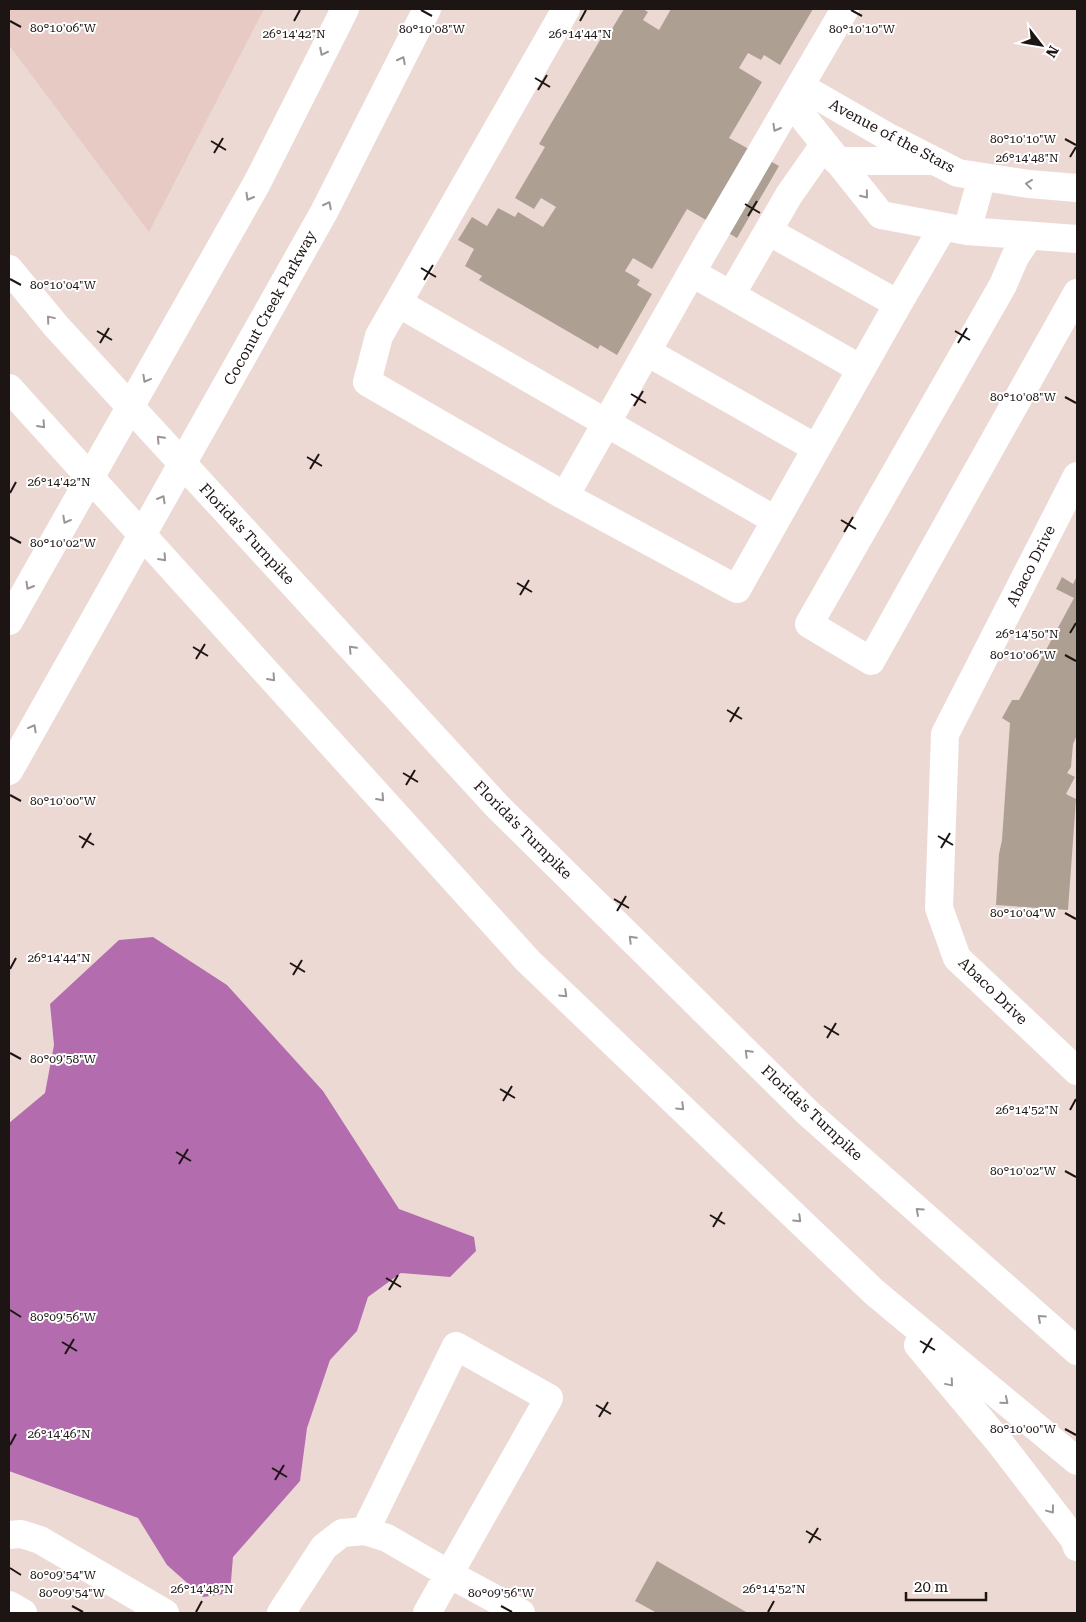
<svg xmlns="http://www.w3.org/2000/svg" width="1086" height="1622" font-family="'Roboto Serif',serif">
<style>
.built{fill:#e6cac3}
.water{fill:#b36daf}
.building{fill:#ada093}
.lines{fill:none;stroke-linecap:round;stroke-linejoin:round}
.minor{stroke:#fff;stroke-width:28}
.major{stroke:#fff;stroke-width:28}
.highway{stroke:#fff;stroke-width:28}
.oneway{stroke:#999695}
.ticks{fill:none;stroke:#1c1513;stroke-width:2}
.labels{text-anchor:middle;stroke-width:4;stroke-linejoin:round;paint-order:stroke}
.street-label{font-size:15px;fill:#1c1513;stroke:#fff}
.ticks-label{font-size:12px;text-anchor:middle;fill:#1c1513;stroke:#fff;stroke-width:4;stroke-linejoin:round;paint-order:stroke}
</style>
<rect width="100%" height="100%" fill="#edd9d4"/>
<path class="built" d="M 9,9 L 264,9 L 149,232 L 9,45 Z"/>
<path class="water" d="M 153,937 L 227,985 L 323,1091 L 399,1209 L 474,1237 L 476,1251 L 450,1277 L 401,1273 L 368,1297 L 357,1331 L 330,1360 L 307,1428 L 300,1481 L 233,1557 L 230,1593 L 203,1597 L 167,1565 L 138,1518 L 9,1471 L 9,1123 L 45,1093 L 54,1045 L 50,1004 L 119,940 Z"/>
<path class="building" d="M 624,9 L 643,9 L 648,12 L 643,20 L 659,30 L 671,9 L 813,9 L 780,65 L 764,55 L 761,60 L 748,53 L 739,68 L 762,82 L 729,138 L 779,166 L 737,238 L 687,209 L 652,269 L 633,258 L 625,271 L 640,280 L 637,285 L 652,294 L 617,355 L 600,345 L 598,349 L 479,280 L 482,276 L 465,266 L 474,249 L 458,240 L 472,217 L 487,226 L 498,208 L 515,217 L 518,212 L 543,227 L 556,207 L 541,198 L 534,209 L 515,198 L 545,147 L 539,144 L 603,35 L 607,37 Z
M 1077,576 L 1077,735 L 1073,744 L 1071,767 L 1067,773 L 1075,777 L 1066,794 L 1076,799 L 1068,910 L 996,905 L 999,854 L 1002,840 L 1010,723 L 1002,718 L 1012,700 L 1019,700 L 1074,598 L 1056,589 L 1062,577 L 1073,584 Z
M 657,1561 L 748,1613 L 657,1613 L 635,1601 Z"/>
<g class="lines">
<path class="minor" d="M 566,9 L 379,336 L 367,382 L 565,496 L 737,589 L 898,304 L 943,227
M 800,86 L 890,138 L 958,173 L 1029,184 L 1077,188
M 791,102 L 881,215 L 967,231 L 1077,239
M 837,161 L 928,161
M 768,231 L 898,304
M 967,231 L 982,177
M 1029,236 L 1015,257 L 1003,285 L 809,624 L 871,661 L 1077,293
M 692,273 L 731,295 L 789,195 L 824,145
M 731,295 L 861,369
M 398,303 L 775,520
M 647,352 L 816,448
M 1077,476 L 945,734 L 939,908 L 957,958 L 1077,1071
M 565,496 L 706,247 L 845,9
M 365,1531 L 456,1346 L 549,1398 L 449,1574 L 521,1613
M 9,1535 L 21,1534 L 40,1540 L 165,1613
M 281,1613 L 324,1547 L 342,1533 L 365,1531 L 387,1538 L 449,1574 L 427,1613"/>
<path class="major" d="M 9,621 L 257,183 L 345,9
M 9,771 L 324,212 L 427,9"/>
<path class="highway" d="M 9,269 L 56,326 L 497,806 L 808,1113 L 1077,1351
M 9,388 L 528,961 L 874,1292 L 1077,1461
M 918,1345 L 1000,1443 L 1074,1539 L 1077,1547
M 9,1605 L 23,1613"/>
</g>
<defs><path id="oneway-chevron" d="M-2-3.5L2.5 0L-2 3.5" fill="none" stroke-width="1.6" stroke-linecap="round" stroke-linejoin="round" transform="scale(1.25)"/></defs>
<g class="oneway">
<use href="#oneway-chevron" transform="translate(323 52) rotate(117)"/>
<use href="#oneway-chevron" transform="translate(402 60) rotate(-63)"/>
<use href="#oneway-chevron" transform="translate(776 128) rotate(120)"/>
<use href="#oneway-chevron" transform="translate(1029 184) rotate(-173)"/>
<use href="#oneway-chevron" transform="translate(865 195) rotate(51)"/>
<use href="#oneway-chevron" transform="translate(249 197) rotate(120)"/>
<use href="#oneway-chevron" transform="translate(328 205) rotate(-63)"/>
<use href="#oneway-chevron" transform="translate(50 319) rotate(-130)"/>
<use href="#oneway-chevron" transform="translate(146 379) rotate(119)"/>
<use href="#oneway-chevron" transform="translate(42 425) rotate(48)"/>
<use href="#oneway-chevron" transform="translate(160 439) rotate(-133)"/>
<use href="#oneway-chevron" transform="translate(162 499) rotate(-60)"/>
<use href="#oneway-chevron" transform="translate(66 520) rotate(119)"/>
<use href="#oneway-chevron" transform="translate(163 558) rotate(48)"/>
<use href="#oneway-chevron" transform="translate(29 586) rotate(120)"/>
<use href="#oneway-chevron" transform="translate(352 649) rotate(-133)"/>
<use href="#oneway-chevron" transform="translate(272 678) rotate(48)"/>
<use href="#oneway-chevron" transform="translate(33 728) rotate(-61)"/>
<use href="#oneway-chevron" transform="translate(381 798) rotate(48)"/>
<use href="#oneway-chevron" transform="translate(632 939) rotate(-135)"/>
<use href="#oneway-chevron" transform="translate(564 994) rotate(44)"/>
<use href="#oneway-chevron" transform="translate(748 1053) rotate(-135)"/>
<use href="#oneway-chevron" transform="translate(681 1107) rotate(44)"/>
<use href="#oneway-chevron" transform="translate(919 1211) rotate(-138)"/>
<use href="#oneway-chevron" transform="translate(798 1219) rotate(44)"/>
<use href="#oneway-chevron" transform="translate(1041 1318) rotate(-138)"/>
<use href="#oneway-chevron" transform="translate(950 1383) rotate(50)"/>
<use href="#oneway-chevron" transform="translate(1005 1401) rotate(40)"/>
<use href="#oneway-chevron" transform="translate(1051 1510) rotate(53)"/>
</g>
<path class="ticks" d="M 421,10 L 432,16M 851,10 L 862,16M 10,21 L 21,27M 294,21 L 300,10M 580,21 L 586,10M 535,78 L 550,87M 538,90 L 547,75M 1065,139 L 1076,145M 211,141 L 226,150M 214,153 L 223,138M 1070,157 L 1076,147M 745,204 L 760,213M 748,216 L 757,201M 421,268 L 436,277M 10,279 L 21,285M 424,280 L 433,265M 97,331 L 112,340M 955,331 L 970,340M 100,343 L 109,328M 958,343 L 967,328M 631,394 L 646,403M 1065,397 L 1076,403M 634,406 L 643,391M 307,457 L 322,466M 310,469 L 319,454M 10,493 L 16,482M 841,520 L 856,529M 844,532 L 853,517M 10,537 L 21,543M 517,583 L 532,592M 520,595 L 529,580M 1070,633 L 1076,623M 193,647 L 208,656M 1065,655 L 1076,661M 196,659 L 205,644M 727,710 L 742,719M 730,722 L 739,707M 403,773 L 418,782M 406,785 L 415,770M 10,795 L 21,801M 79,836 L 94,845M 938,836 L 953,845M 82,848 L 91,833M 941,848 L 950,833M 614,899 L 629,908M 617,911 L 626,896M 1065,913 L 1076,919M 290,963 L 305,972M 10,969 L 16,958M 293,975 L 302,960M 824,1026 L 839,1035M 827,1038 L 836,1023M 10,1053 L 21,1059M 500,1089 L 515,1098M 503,1101 L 512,1086M 1070,1110 L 1076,1099M 176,1152 L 191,1161M 179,1164 L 188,1149M 1065,1171 L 1076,1177M 710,1215 L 725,1224M 713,1227 L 722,1212M 386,1278 L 401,1287M 389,1290 L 398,1275M 10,1310 L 21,1317M 920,1341 L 935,1350M 62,1342 L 77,1351M 923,1353 L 932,1338M 65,1354 L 74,1339M 596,1405 L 611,1414M 599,1417 L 608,1402M 1065,1429 L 1076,1435M 10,1445 L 16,1434M 272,1468 L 287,1477M 275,1480 L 284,1465M 806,1531 L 821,1540M 809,1543 L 818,1528M 10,1568 L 21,1575M 72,1606 L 83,1612M 501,1606 L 512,1612M 196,1612 L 202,1601M 768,1612 L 774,1601"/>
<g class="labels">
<g class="street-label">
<text transform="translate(892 136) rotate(28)" y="5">Avenue of the Stars</text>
<text transform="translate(270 308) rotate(-61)" y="5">Coconut Creek Parkway</text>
<text transform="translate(247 534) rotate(47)" y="5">Florida's Turnpike</text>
<text transform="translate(1031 566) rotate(-63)" y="5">Abaco Drive</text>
<text transform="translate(523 830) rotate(45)" y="5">Florida's Turnpike</text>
<text transform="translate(993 991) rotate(44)" y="5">Abaco Drive</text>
<text transform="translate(812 1113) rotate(43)" y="5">Florida's Turnpike</text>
</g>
</g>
<g class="ticks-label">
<text x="63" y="32">80°10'06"W</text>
<text x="432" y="33">80°10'08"W</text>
<text x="862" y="33">80°10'10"W</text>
<text x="580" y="38">26°14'44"N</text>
<text x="294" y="38">26°14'42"N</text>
<text x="1023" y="143">80°10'10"W</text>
<text x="1027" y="162">26°14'48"N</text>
<text x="63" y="289">80°10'04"W</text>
<text x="1023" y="401">80°10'08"W</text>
<text x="59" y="486">26°14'42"N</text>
<text x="63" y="547">80°10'02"W</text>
<text x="1027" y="638">26°14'50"N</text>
<text x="1023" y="659">80°10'06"W</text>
<text x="63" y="805">80°10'00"W</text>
<text x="1023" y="917">80°10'04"W</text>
<text x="59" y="962">26°14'44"N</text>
<text x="63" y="1063">80°09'58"W</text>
<text x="1027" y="1114">26°14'52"N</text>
<text x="1023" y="1175">80°10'02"W</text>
<text x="63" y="1321">80°09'56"W</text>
<text x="1023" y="1433">80°10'00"W</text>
<text x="59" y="1438">26°14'46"N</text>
<text x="63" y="1579">80°09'54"W</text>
<text x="202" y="1593">26°14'48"N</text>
<text x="774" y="1593">26°14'52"N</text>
<text x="72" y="1597">80°09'54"W</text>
<text x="501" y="1597">80°09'56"W</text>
</g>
<rect width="1086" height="1622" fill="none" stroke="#1c1513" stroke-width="20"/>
<g transform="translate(1041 45) rotate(121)" stroke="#ffffff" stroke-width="4" paint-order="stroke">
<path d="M0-4L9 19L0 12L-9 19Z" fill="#1c1513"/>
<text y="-8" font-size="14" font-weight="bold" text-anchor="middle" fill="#1c1513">N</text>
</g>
<path d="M906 1592v8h80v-8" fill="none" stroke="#1c1513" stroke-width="2.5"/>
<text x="914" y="1592" font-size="15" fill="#1c1513" stroke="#ffffff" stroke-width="4" paint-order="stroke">20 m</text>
</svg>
